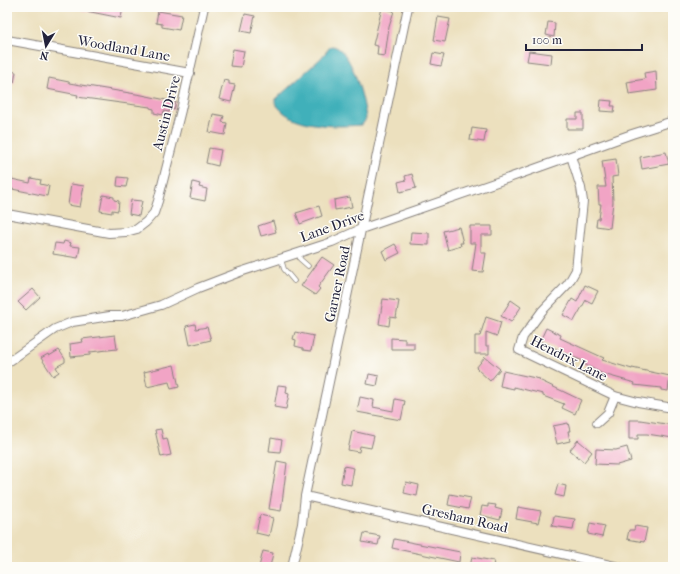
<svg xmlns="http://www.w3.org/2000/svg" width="680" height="574" font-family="'IM FELL French Canon',serif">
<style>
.water{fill:#40b0ba;stroke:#31697a}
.building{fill:#f1a4c5}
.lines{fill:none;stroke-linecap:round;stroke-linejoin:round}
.lane-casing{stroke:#87817c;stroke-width:5.5}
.street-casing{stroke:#87817c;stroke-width:10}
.lane{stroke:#fff;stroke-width:4}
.street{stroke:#fff;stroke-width:8}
.labels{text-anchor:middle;stroke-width:3;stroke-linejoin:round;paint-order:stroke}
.street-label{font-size:14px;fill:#22223b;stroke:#fdfcf7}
</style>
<rect width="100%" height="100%" fill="#fdfcf7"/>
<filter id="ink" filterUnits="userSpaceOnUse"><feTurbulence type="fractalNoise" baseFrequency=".025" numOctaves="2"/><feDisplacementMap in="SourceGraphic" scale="8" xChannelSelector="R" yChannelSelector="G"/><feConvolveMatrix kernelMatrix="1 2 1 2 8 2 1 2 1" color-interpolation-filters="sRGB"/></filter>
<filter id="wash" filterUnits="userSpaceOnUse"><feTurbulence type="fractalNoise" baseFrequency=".012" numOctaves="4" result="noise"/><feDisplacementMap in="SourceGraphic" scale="16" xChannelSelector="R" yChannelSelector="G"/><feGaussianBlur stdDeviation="0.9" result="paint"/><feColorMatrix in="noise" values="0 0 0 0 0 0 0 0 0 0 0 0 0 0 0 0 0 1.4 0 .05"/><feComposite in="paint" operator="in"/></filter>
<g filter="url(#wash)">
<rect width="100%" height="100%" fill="#ece0be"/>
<path class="water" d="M 331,46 C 351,45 365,103 366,119 L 362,125 C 337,127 288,128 275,102 L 276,99 L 321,58 Z"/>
<g id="blocks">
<path class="building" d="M 81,7 L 123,7 L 121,18 L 81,10 Z
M 382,8 L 394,11 L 389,27 L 385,56 L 377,55 L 378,46 L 373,45 Z
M 158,11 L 182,15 L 179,30 L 162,27 L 162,24 L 156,23 Z
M 245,14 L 255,16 L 251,33 L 241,31 Z
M 438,17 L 450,19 L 445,42 L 434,40 Z
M 548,22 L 555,23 L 554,37 L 546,35 Z
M 233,49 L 244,51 L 241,67 L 230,66 Z
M 529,51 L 552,54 L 551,64 L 527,61 Z
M 433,53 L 444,55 L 441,66 L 431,64 Z
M 7,71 L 16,72 L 14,83 L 7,82 Z
M 656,71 L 657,90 L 629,94 L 627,82 L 645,79 L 644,73 Z
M 49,78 L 69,82 L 69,83 L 142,95 L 176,102 L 174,110 L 170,109 L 169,112 L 164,111 L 163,115 L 154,113 L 154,109 L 150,108 L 150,107 L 77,97 L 78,95 L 47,89 Z
M 224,80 L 229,81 L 229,84 L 235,85 L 231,102 L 219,99 Z
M 601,100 L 612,101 L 611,106 L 615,106 L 614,112 L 600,111 Z
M 577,113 L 583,113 L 583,129 L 567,129 L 567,119 L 577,119 Z
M 213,114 L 224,116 L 222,122 L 227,123 L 225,135 L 209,132 Z
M 472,128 L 486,130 L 484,142 L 470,140 Z
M 209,148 L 221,150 L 218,166 L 206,163 Z
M 666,152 L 669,164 L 642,169 L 640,157 Z
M 616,159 L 618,176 L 612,177 L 613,202 L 610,228 L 596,226 L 597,219 L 599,219 L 601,204 L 599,204 L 598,187 L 606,187 L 602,161 Z
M 412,174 L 416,188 L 400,192 L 398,182 L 406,180 L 405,176 Z
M 118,177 L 128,178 L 126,187 L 117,186 Z
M 7,178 L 30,183 L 31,178 L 41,180 L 40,184 L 49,186 L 47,196 L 7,188 Z
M 193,182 L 200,184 L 199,187 L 207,189 L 205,201 L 190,198 Z
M 71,184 L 84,186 L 80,207 L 68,205 Z
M 103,195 L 114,197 L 114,200 L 119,201 L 118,211 L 112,210 L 112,213 L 100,211 Z
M 350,197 L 352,207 L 335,210 L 334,200 Z
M 131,200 L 142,201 L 139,216 L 129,214 Z
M 319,206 L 322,216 L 300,224 L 296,213 Z
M 273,221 L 276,232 L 261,236 L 258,226 Z
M 470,226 L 492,226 L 492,235 L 481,235 L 481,253 L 486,253 L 483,272 L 472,271 L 476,243 L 470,243 Z
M 459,227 L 463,243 L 460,243 L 461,246 L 448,250 L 443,231 Z
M 411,232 L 429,233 L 429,245 L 410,244 Z
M 64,241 L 71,243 L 70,246 L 80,247 L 78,258 L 53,254 L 55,243 L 63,244 Z
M 395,244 L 400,253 L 386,260 L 382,251 Z
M 322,257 L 334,265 L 318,287 L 320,289 L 315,295 L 301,286 Z
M 585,285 L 598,291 L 592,303 L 586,300 L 574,321 L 563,315 L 572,299 L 577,302 Z
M 33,289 L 40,297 L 26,310 L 18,302 Z
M 383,299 L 399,301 L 396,318 L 390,317 L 389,326 L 379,324 Z
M 511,300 L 521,307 L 511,322 L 501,316 Z
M 486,317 L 501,322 L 497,336 L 486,332 L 486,346 L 489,346 L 489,354 L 475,354 L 475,336 L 480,336 Z
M 195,324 L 196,329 L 207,327 L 211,340 L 190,345 L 186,326 Z
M 546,328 L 561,335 L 560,338 L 604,358 L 602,360 L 632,369 L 632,368 L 670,376 L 668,391 L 661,390 L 661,388 L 634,385 L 635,383 L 603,374 L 582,363 L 583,361 L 559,351 L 559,350 L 540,341 Z
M 295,332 L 314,336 L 311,351 L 303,350 L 303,348 L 295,346 L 296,340 L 293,339 Z
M 115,335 L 117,349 L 90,352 L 90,355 L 71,357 L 70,344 L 83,342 L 82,339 Z
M 391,338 L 405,339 L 405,343 L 414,343 L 414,349 L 391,349 Z
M 59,350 L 65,359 L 65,362 L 56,367 L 59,372 L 53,376 L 41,358 L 48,354 L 49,356 Z
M 485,357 L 500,369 L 490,381 L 476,368 Z
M 174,365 L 179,387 L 171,389 L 169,382 L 147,387 L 144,372 Z
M 503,371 L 540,379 L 539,380 L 581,400 L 575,414 L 562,408 L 564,404 L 543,396 L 543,394 L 514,387 L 514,389 L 500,386 Z
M 369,374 L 379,376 L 377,386 L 367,384 Z
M 278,385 L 287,386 L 286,393 L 289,394 L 286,409 L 274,407 Z
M 360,397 L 374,400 L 373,407 L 393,411 L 395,399 L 405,401 L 401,420 L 357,412 Z
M 629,420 L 640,420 L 673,425 L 673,438 L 647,434 L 638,434 L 638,439 L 629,439 Z
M 568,423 L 570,431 L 568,431 L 570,441 L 557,444 L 553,426 Z
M 161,429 L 163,439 L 167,438 L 171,455 L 161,457 L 155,430 Z
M 352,431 L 374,436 L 371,448 L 360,446 L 359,452 L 348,450 Z
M 271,438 L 282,440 L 280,452 L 269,451 Z
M 578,440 L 592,452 L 584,462 L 570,450 Z
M 627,447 L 631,461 L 617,465 L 595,464 L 596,449 L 616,450 Z
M 277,461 L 287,463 L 281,511 L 269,509 Z
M 344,466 L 354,468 L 351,485 L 341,483 Z
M 406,482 L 419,485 L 417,496 L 404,493 Z
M 558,484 L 566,486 L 564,497 L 555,495 Z
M 450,494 L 471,498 L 468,509 L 448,505 Z
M 488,504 L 496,505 L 495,508 L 502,510 L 500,520 L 480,515 L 482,506 L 488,507 Z
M 518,507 L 541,511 L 538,523 L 516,519 Z
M 260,515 L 273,518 L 269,536 L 256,533 Z
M 554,516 L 575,519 L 573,529 L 552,526 Z
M 590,523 L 605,526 L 602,537 L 588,534 Z
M 635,526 L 647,528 L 644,542 L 627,539 L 629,530 L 634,530 Z
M 364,533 L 380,536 L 378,545 L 362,542 Z
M 394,539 L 460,552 L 459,562 L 392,548 Z
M 263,551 L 273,553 L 270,567 L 259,567 Z
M 472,557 L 494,561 L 493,567 L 470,567 Z"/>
</g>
</g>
<g filter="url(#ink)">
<use href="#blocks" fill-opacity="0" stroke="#87817c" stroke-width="1"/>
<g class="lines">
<defs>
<path id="lane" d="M 299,253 L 300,259 L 308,266
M 281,259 L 284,269 L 294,281"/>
<path id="street" d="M 7,40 L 190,73
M 571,156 L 581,188 L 583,201 L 576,270 L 568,284 L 542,311 L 523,337 L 519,350 L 615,396 L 638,402 L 673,408
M 7,214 L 109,233 L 126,232 L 137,229 L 146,222 L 154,213 L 158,201 L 181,110 L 204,7
M 7,363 L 55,329 L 72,322 L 110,316 L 122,316 L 161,305 L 198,288 L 240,272 L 332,242 L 361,229 L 523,173 L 632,134 L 673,121
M 597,423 L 608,413 L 615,396
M 305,496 L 619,567
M 292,567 L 302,524 L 305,496 L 408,7"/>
</defs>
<use href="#lane" class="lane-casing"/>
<use href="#street" class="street-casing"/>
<use href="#lane" class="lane"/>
<use href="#street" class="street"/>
</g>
</g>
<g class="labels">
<g class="street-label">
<text transform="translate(124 48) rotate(10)" y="5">Woodland Lane</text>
<text transform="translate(166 113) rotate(-76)" y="5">Austin Drive</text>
<text transform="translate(332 226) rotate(-20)" y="5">Lane Drive</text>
<text transform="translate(337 284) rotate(-78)" y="5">Garner Road</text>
<text transform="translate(569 358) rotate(27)" y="5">Hendrix Lane</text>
<text transform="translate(465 518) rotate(13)" y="5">Gresham Road</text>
</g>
</g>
<rect width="680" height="574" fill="none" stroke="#fdfcf7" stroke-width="24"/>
<g transform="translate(46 46) rotate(190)" stroke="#fdfcf7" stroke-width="3" paint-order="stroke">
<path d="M0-3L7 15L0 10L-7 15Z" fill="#22223b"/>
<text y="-6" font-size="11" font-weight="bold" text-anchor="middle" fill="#22223b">N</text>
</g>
<path d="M526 44v6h116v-6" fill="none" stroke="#22223b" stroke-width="2"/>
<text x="532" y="44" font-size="12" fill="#22223b" stroke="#fdfcf7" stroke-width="3" paint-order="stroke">100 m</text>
</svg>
